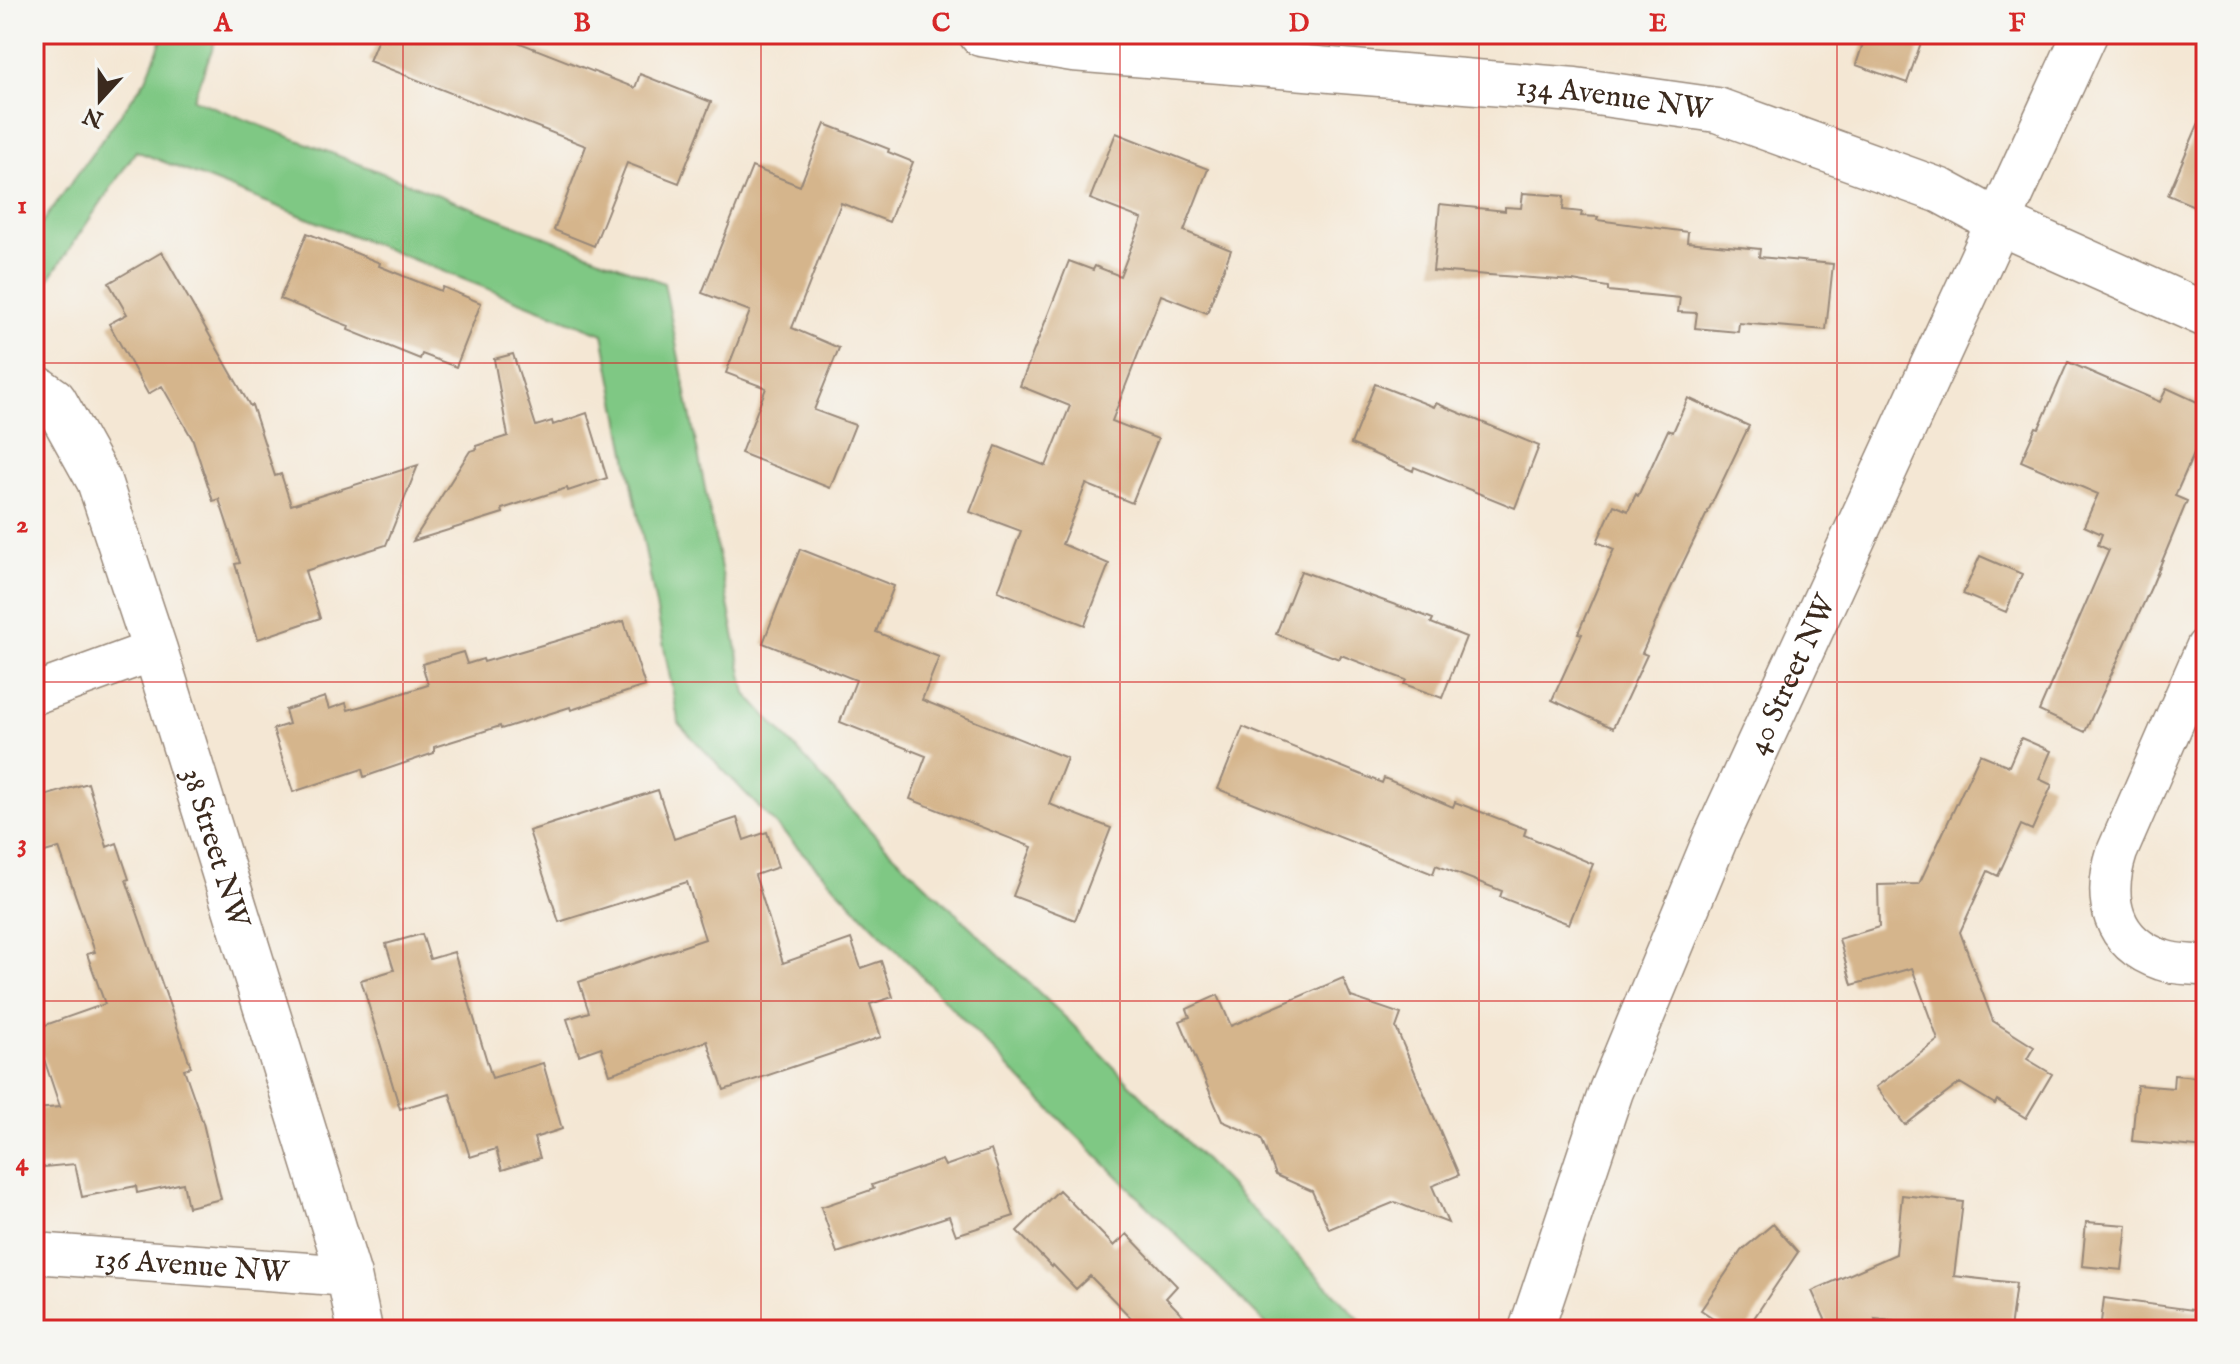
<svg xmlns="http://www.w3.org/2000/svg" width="2240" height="1364" font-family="'IM FELL English',serif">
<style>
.green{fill:#7fc884;stroke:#5d7951;stroke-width:2}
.building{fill:#d5b58c}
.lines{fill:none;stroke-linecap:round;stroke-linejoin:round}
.street-casing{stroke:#988879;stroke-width:43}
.secondary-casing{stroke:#988879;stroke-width:47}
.street{stroke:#fff;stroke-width:40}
.secondary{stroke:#fff;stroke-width:44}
.grid{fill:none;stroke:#d62828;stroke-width:2;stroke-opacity:0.55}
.labels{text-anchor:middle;stroke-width:6;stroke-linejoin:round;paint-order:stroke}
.street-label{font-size:30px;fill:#3b2a1e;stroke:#f6f6f2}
.neatline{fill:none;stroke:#d62828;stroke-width:3}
.grid-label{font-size:26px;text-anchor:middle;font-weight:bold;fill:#d62828}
</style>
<rect width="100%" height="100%" fill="#f6f6f2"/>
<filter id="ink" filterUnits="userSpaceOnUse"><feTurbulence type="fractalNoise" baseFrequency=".0125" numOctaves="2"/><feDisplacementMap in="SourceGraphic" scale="16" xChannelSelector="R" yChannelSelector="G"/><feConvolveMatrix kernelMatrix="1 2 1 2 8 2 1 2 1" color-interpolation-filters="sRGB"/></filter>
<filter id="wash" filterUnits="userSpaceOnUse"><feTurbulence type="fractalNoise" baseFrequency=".006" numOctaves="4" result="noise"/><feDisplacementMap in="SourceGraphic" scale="32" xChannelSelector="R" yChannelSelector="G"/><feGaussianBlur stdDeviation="1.8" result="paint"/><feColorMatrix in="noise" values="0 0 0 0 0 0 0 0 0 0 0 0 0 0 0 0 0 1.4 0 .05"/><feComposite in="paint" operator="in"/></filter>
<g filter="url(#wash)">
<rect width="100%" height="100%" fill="#f4e7d4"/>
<path class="green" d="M 164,34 L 218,34 L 193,99 L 664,283 L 746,694 L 880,841 L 1069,1021 L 1370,1330 L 1272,1330 L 1030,1089 L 679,724 L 603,334 L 136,151 L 34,301 L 34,234 L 146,79 Z"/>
<g id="blocks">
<path class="building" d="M 380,34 L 497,34 L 635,88 L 640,74 L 711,102 L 679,183 L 627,163 L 594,246 L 554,230 L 586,146 L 369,61 Z
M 1866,34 L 1924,34 L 1907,83 L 1856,65 Z
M 2206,106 L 2206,211 L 2168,195 Z
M 825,124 L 889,149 L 888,152 L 913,162 L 889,222 L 841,203 L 792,328 L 839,348 L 814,410 L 855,425 L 830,488 L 741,453 L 766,388 L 726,373 L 750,311 L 702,293 L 752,167 L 800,186 Z
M 1116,133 L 1208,169 L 1184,231 L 1231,250 L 1207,313 L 1161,295 L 1112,421 L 1158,439 L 1132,503 L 1086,484 L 1062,544 L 1109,564 L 1085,625 L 998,591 L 1021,531 L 970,512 L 996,446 L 1046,466 L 1070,406 L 1020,386 L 1069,261 L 1093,270 L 1095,266 L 1120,276 L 1142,219 L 1090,199 Z
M 1523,193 L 1564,196 L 1563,210 L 1582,212 L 1581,216 L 1598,217 L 1597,220 L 1688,232 L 1687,242 L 1760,249 L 1759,257 L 1833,264 L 1826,330 L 1739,323 L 1738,332 L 1695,328 L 1697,313 L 1678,312 L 1680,298 L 1608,291 L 1608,287 L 1573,281 L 1433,271 L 1440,204 L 1505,211 L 1505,207 L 1521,208 Z
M 307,233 L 380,263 L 379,266 L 406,277 L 441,291 L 443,287 L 481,303 L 456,367 L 422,354 L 420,359 L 348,330 L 349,326 L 280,299 Z
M 162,252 L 250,406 L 252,405 L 275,476 L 281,474 L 291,505 L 418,465 L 386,545 L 305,571 L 320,618 L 258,639 L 235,564 L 240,563 L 219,499 L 213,501 L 193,440 L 162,386 L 148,394 L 109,324 L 127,314 L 109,283 Z
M 513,354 L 536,426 L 552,421 L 553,425 L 587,413 L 607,478 L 568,491 L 567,488 L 502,509 L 503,513 L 413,541 L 470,451 L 477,449 L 476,446 L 508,436 L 494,359 Z
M 2068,362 L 2160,402 L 2167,388 L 2206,406 L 2206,426 L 2175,496 L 2187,501 L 2153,583 L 2085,732 L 2039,711 L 2109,550 L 2098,545 L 2102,534 L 2084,526 L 2098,494 L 2021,461 L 2036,427 L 2039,428 Z
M 1375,384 L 1434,407 L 1436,403 L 1539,446 L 1515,508 L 1414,467 L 1413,471 L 1351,444 Z
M 1688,398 L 1749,426 L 1670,590 L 1642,653 L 1647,655 L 1613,728 L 1552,700 L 1582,634 L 1578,633 L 1614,549 L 1597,542 L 1614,505 L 1628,511 L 1636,494 L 1638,496 L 1668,430 L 1673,432 Z
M 800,549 L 894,586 L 876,632 L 939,657 L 922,700 L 1067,758 L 1049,804 L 1111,828 L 1075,920 L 1013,896 L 1032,847 L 910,799 L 926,756 L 840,722 L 856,680 L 763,643 Z
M 1980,556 L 2022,574 L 2006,612 L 1963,594 Z
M 1301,571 L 1415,612 L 1433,619 L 1431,623 L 1466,637 L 1442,698 L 1404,684 L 1406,680 L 1341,655 L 1339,659 L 1276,634 Z
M 624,621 L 645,686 L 571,710 L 570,707 L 501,729 L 500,726 L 466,737 L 434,747 L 434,753 L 364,777 L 362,769 L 293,792 L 273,729 L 289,724 L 285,710 L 325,697 L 329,709 L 346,703 L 348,710 L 362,706 L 428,685 L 422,664 L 463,652 L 467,664 L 483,659 L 484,662 Z
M 1243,727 L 1382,783 L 1384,778 L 1453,807 L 1455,802 L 1526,829 L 1524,835 L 1593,864 L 1569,924 L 1500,897 L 1502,891 L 1436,865 L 1433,874 L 1218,789 Z
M 2021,738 L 2051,751 L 2039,779 L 2052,785 L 2032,830 L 2021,825 L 1998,876 L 1988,871 L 1960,932 L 1993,1021 L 2034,1047 L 2027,1059 L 2052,1074 L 2026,1118 L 1997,1100 L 1995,1104 L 1960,1083 L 1905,1125 L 1876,1087 L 1938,1040 L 1912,968 L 1852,985 L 1839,939 L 1879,927 L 1878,885 L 1919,884 L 1980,754 L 2009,766 Z
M 88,783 L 107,847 L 117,843 L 129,879 L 126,880 L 191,1067 L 184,1069 L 203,1123 L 221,1199 L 188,1207 L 183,1183 L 137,1193 L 136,1186 L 82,1197 L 75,1164 L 34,1168 L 34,1109 L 60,1107 L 34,1029 L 105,1004 L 87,954 L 95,952 L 59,848 L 34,855 L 34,799 Z
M 658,790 L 674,839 L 737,818 L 744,840 L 767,832 L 778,867 L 755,875 L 783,963 L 851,939 L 861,968 L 881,961 L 893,997 L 870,1004 L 881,1037 L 724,1090 L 707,1041 L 610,1074 L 601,1047 L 579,1055 L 567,1019 L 589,1012 L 579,982 L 705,939 L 687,882 L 559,922 L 529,831 Z
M 422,934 L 430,959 L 454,952 L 492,1078 L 543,1063 L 562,1129 L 534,1138 L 540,1158 L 502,1170 L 496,1149 L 470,1157 L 450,1094 L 400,1109 L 361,980 L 394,970 L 386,944 Z
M 1343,978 L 1351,997 L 1401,1014 L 1396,1028 L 1459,1175 L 1432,1186 L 1448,1223 L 1395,1202 L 1329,1229 L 1312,1191 L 1276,1175 L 1261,1138 L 1222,1121 L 1180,1021 L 1190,1017 L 1187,1009 L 1218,995 L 1231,1026 Z
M 2174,1075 L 2206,1078 L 2206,1148 L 2132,1141 L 2137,1085 L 2173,1088 Z
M 991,1150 L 1014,1216 L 956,1235 L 949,1216 L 837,1253 L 821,1207 L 874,1189 L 872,1185 L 942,1160 L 945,1166 Z
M 1059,1190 L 1114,1246 L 1127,1234 L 1177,1286 L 1166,1298 L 1197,1330 L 1143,1330 L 1090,1276 L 1076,1289 L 1053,1265 L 1052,1267 L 1017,1231 Z
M 1902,1195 L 1963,1202 L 1954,1276 L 2016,1283 L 2010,1330 L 1969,1330 L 1875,1319 L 1879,1330 L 1830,1330 L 1812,1291 L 1896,1254 Z
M 2086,1222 L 2127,1225 L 2122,1270 L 2082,1266 Z
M 1773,1224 L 1798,1252 L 1746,1330 L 1731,1330 L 1701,1310 L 1741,1251 Z
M 2104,1298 L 2201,1311 L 2200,1330 L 2100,1330 Z"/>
</g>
</g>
<g filter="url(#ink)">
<use href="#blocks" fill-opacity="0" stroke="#988879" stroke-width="2"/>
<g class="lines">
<defs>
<g id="street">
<path d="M 2206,648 L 2117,852 C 2102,898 2111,943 2162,960 C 2175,965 2192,964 2206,966"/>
<path d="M 34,694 L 155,650"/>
<path id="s1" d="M 34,1253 L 349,1276"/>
</g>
<g id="secondary">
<path id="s2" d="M 981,34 L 1073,49 L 1575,90 L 1717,110 L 1941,191 L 2000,223 L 2206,315"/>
<path id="s3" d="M 34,386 L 54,400 L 99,481 L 155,650 L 349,1276 L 360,1330"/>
<path id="s4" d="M 1531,1330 L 1611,1091 L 1716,837 L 2085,34"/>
</g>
</defs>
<use href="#street" class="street-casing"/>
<use href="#secondary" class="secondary-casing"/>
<use href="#street" class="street"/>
<use href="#secondary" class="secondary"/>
</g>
</g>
<path class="grid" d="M 403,34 L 403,1330M 761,34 L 761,1330M 1120,34 L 1120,1330M 1479,34 L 1479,1330M 1837,34 L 1837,1330M 34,363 L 2206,363M 34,682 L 2206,682M 34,1001 L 2206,1001"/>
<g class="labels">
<g class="street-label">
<text dy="10" stroke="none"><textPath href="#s2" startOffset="636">134 Avenue NW</textPath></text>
<text dy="10" stroke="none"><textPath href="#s4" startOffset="706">40 Street NW</textPath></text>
<text dy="10" stroke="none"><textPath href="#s3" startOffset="502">38 Street NW</textPath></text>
<text dy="10" stroke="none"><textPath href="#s1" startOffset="158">136 Avenue NW</textPath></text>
</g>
</g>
<rect width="2240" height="1364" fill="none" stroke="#f6f6f2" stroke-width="88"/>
<g transform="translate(100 100) rotate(201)" stroke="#f6f6f2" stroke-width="6" paint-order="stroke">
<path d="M0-6L14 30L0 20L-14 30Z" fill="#3b2a1e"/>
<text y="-12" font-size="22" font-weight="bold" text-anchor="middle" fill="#3b2a1e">N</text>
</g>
<rect x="44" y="44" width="2152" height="1276" class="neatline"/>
<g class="grid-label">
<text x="223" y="31">A</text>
<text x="582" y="31">B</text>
<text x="941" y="31">C</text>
<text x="1299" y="31">D</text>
<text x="1658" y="31">E</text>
<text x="2017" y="31">F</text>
<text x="22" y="213">1</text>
<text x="22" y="532">2</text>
<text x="22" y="851">3</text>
<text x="22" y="1170">4</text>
</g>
</svg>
